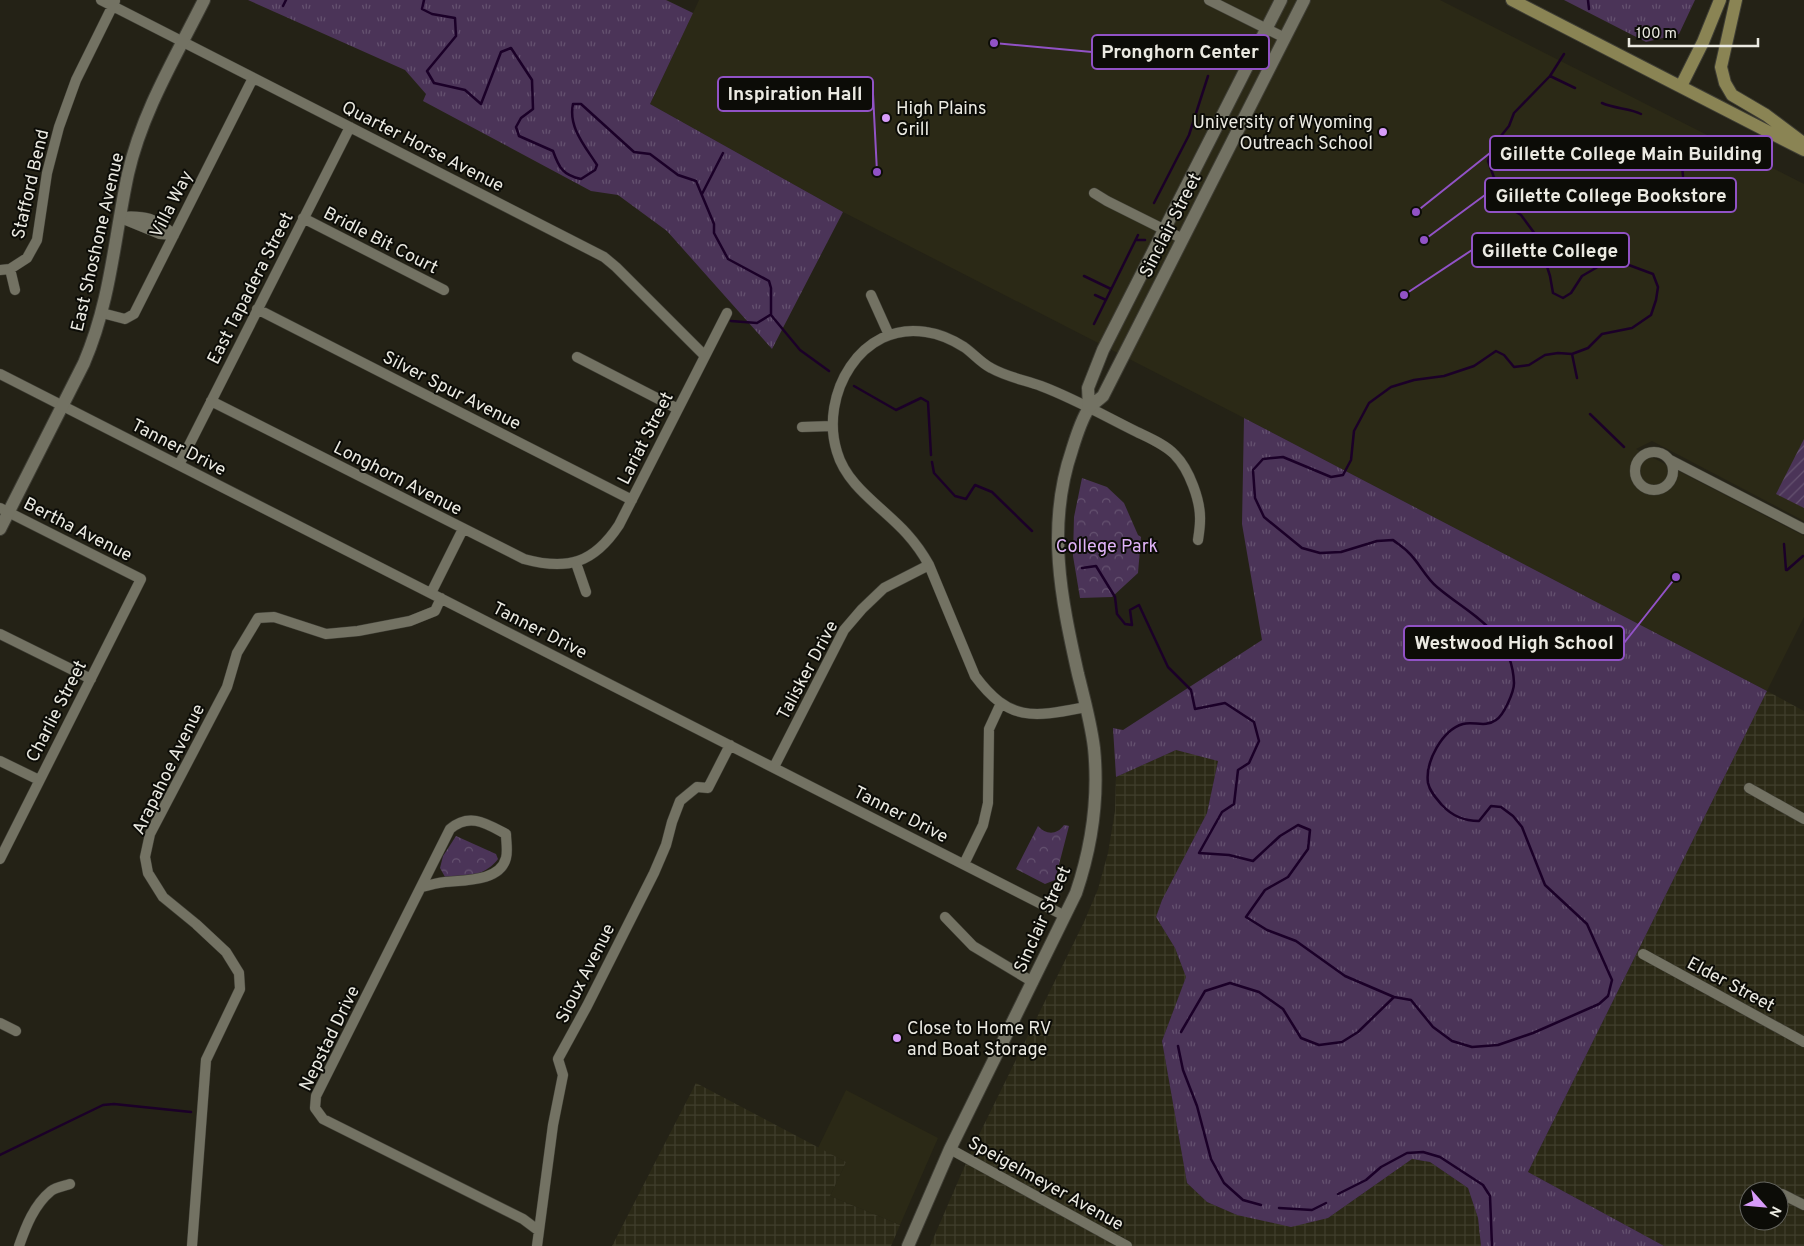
<svg xmlns="http://www.w3.org/2000/svg" width="1804" height="1246" font-family="Overpass,sans-serif">
<style>
.built{fill:#2b2916}
.industrial{fill:url(#industrial-grid);fill-rule:evenodd}
.grass{fill:url(#grass-tufts)}
.forest{fill:url(#forest-crowns)}
.garden{fill:url(#garden-furrows)}
.lines{fill:none;stroke-linecap:round;stroke-linejoin:round}
.stream{stroke:#1b0028;stroke-width:2.5}
.minor-casing{stroke:#3e3d34;stroke-width:11}
.tertiary-casing{stroke:#3e3d34;stroke-width:14}
.secondary-casing{stroke:#3e3d34;stroke-width:14}
.minor{stroke:#737263;stroke-width:10}
.tertiary{stroke:#737263;stroke-width:12}
.secondary{stroke:#8a8454;stroke-width:12}
.poi-dot{fill:#d79bf9;stroke:#0c0c07;stroke-width:2}
.labels{text-anchor:middle;stroke-width:4;stroke-linejoin:round;paint-order:stroke}
.poi-label{font-size:18px;fill:#ebeae2;stroke:#0c0c07;text-anchor:start}
.street-label{font-size:18px;fill:#ebeae2;stroke:#0c0c07}
.park-label{font-size:18px;fill:#dfb2f8;stroke:#0c0c07}
.leader{fill:none;stroke:#9152c6;stroke-width:2}
.callout-dot{fill:#9152c6;stroke:#0c0c07;stroke-width:2}
.callout{fill:#0c0c07;stroke:#9152c6;stroke-width:2}
.callout-label{font-size:19px;text-anchor:middle;font-weight:bold;fill:#ebeae2}
</style>
<defs>
<pattern id="industrial-grid" width="8" height="8" patternUnits="userSpaceOnUse" patternTransform="scale(1.25)"><rect width="8" height="8" fill="#2b2916"/><path d="M0 4h8M4 0v8" fill="none" stroke="#403e2c"/></pattern>
<pattern id="grass-tufts" width="24" height="20" patternUnits="userSpaceOnUse" patternTransform="scale(1.25)"><rect width="24" height="20" fill="#4b3458"/><path d="M3 7l-1-3M5 7V3M7 7l1-3M15 17l-1-3M17 17v-4M19 17l1-3" fill="none" stroke="#655270"/></pattern>
<pattern id="forest-crowns" width="20" height="18" patternUnits="userSpaceOnUse" patternTransform="scale(1.25)"><rect width="20" height="18" fill="#4b3458"/><path d="M2 6a3 3 0 1 1 6 0M12 15a3 3 0 1 1 6 0" fill="none" stroke="#655270"/></pattern>
<pattern id="garden-furrows" width="10" height="10" patternUnits="userSpaceOnUse" patternTransform="scale(1.25)"><rect width="10" height="10" fill="#4b3458"/><path d="M-1 1l2-2M0 10L10 0M9 11l2-2" fill="none" stroke="#655270"/></pattern>
</defs>
<rect width="100%" height="100%" fill="#242216"/>
<path class="built" d="M 699,0 L 1440,0 L 1804,184 L 1804,521 L 1652,441 L 1636,449 L 1804,536 L 1804,617 L 1767,691 L 1244,418 L 843,212 L 650,104 Z
M 846,1090 L 938,1138 L 900,1225 L 830,1196 L 846,1162 L 818,1148 Z"/>
<path class="industrial" d="M 1767,691 L 1804,711 L 1804,1246 L 1664,1246 L 1528,1172 ZM 1749,1191 L 1779,1191 L 1779,1221 L 1749,1221 Z
M 1176,750 L 1218,760 L 1207,813 L 1162,900 L 1156,917 L 1175,948 L 1186,977 L 1162,1041 L 1187,1183 L 1207,1202 L 1237,1215 L 1328,1218 L 1412,1159 L 1430,1162 L 1468,1188 L 1478,1218 L 1481,1246 L 930,1246 L 973,1147 L 1084,922 L 1098,889 L 1108,853 L 1115,811 L 1116,777 Z
M 696,1083 L 846,1162 L 830,1196 L 900,1225 L 891,1246 L 612,1246 Z"/>
<path class="grass" d="M 248,0 L 666,0 L 693,13 L 650,104 L 843,212 L 772,349 L 667,231 L 618,195 L 591,191 L 423,101 L 426,94 L 405,70 Z
M 1564,0 L 1695,0 L 1679,34 L 1646,42 Z
M 1244,418 L 1767,691 L 1528,1172 L 1664,1246 L 1481,1246 L 1478,1218 L 1468,1188 L 1430,1162 L 1412,1159 L 1328,1218 L 1291,1227 L 1237,1215 L 1207,1202 L 1187,1183 L 1162,1041 L 1186,977 L 1175,948 L 1156,917 L 1162,900 L 1207,813 L 1218,761 L 1176,750 L 1116,777 L 1113,728 L 1123,730 L 1262,640 L 1242,524 Z"/>
<path class="forest" d="M 1082,478 L 1107,487 L 1124,503 L 1138,535 L 1141,537 L 1138,573 L 1112,597 L 1080,598 L 1073,556 L 1074,517 Z
M 1064,825 L 1069,826 L 1055,880 L 1045,884 L 1016,869 L 1038,826 C 1046,835 1057,835 1064,825 Z
M 456,836 L 496,854 L 498,859 C 485,876 465,878 445,877 L 440,868 L 443,856 Z"/>
<path class="garden" d="M 1804,439 L 1804,508 L 1776,494 Z"/>
<g class="lines">
<path class="stream" d="M 424,0 L 422,9 L 432,14 L 455,18 L 456,36 L 427,71 L 434,83 L 465,90 L 481,104 L 501,52 L 511,48 L 532,80 L 533,109 L 521,118 L 516,127 L 519,136 L 553,151 C 559,168 563,175 581,179 L 595,170 L 597,165 C 585,146 568,127 573,104 L 581,104 L 634,152 L 650,154 L 678,175 L 696,181 L 714,224 L 714,233 L 728,259 L 769,281 L 771,288 L 771,315 L 800,350 L 829,371
M 1588,0 L 1589,9
M 283,6 L 286,0
M 1550,76 L 1575,88
M 1602,103 C 1615,109 1630,108 1641,114
M 1683,176 L 1682,166 L 1689,137 L 1727,156 L 1749,162
M 702,194 L 723,153
M 1154,203 L 1189,135 L 1208,76
M 1136,240 L 1145,240
M 1084,276 L 1111,289
M 1095,295 L 1106,300
M 731,321 L 757,323 L 770,315
M 1094,324 L 1138,235
M 1572,354 L 1577,378
M 854,386 L 896,410 L 921,398 L 928,402 L 931,455
M 1590,414 L 1624,447
M 932,462 L 934,473 L 955,496 L 966,499 L 975,485 L 992,492 L 1032,531
M 1784,544 L 1786,570
M 1082,568 L 1096,566 L 1115,597 L 1117,614 L 1125,624 L 1132,625 L 1130,610 L 1139,605 L 1168,667 L 1191,690 L 1195,709 L 1225,703 L 1254,722 L 1259,741 L 1249,763 L 1238,770 L 1234,804 L 1222,812 L 1199,853 L 1229,855 L 1253,861 L 1280,836 L 1298,825 L 1310,830 L 1308,849 L 1288,877 L 1265,890 L 1246,917 L 1267,930 L 1296,941 L 1345,976 L 1394,997
M 1787,570 L 1803,556
M 1181,1032 L 1205,991 L 1230,983 L 1259,992 L 1283,1009 L 1301,1038 L 1319,1045 L 1342,1042 L 1358,1032 L 1394,997 L 1411,1000 L 1433,1027 L 1452,1041 L 1472,1047 L 1498,1045 L 1533,1033 L 1599,1004 L 1608,996 L 1612,980 L 1587,924 L 1545,885 L 1522,827 L 1513,816 L 1501,807 L 1491,806 L 1479,821 C 1464,821 1452,816 1442,805 C 1436,798 1430,792 1428,783 C 1425,762 1442,730 1463,724 C 1474,721 1485,728 1496,720 C 1504,715 1514,692 1514,683 C 1512,631 1471,616 1437,587 C 1425,577 1419,562 1408,552 C 1403,547 1398,544 1393,540 L 1377,541 L 1341,552 L 1320,553 L 1302,548 L 1264,517 L 1255,498 L 1253,470 L 1263,459 L 1283,457 L 1331,477 L 1343,475 L 1351,460 L 1354,431 L 1369,403 L 1391,387 L 1414,380 L 1444,376 L 1474,366 L 1496,351 L 1504,355 L 1514,367 L 1529,365 L 1545,355 L 1558,353 L 1572,354 L 1588,348 L 1602,334 L 1632,328 L 1651,315 L 1656,300 L 1658,287 L 1653,274 L 1618,261 L 1601,265 L 1582,276 L 1571,293 L 1563,298 L 1553,293 L 1550,276 L 1538,238 L 1521,215 L 1508,207 L 1496,183 L 1488,161 L 1492,147 L 1509,126 L 1514,113 L 1550,76 L 1564,54
M 1178,1046 L 1183,1070 L 1197,1106 L 1211,1159 L 1224,1183 L 1243,1200 L 1261,1205
M 0,1155 L 103,1105 L 114,1104 L 191,1112
M 1338,1194 L 1366,1180 L 1381,1167 L 1407,1153 L 1423,1152 L 1440,1157 L 1483,1185 L 1490,1196 L 1492,1246
M 1279,1208 L 1312,1210 L 1326,1203"/>
<defs>
<path id="minor" d="M 101,0 L 604,257 L 616,267 L 705,356
M 1209,0 L 1285,38
M 1094,193 L 1107,201 L 1183,239
M 120,217 C 145,215 156,218 174,235
M 121,218 L 160,234 L 174,235
M 303,218 L 444,290
M 10,269 L 15,290
M 0,270 L 10,269 L 27,258 L 37,240 L 47,173 L 59,127 L 76,80 L 115,1
M 871,295 L 889,335
M 257,309 L 632,500
M 102,313 L 125,319 L 134,314 L 253,78
M 577,357 L 678,409
M 0,374 L 1065,916
M 211,401 L 524,559 C 568,571 594,563 619,525 L 727,313
M 802,427 L 832,426
M1635 471a19 19 0 1 1 38 0a19 19 0 1 1-38 0Z
M 1670,460 L 1804,529
M 179,465 L 350,127
M 0,508 L 141,579 L 0,859
M 576,563 L 586,592
M 431,593 L 463,529
M 0,634 L 91,679
M 1086,707 C 1034,717 1010,723 975,676 L 929,565 C 923,554 916,544 907,534 C 884,508 847,487 837,452 C 819,395 861,321 926,332 C 940,334 953,340 964,347 C 974,354 981,363 991,368 C 1007,377 1024,380 1041,386 C 1073,398 1103,415 1133,430 C 1147,437 1165,444 1175,455 C 1189,469 1201,501 1200,521 C 1200,527 1199,533 1198,540
M 0,761 L 39,780
M 774,767 L 844,630 L 862,609 L 884,588 L 929,565
M 1749,788 L 1804,819
M 964,864 L 983,825 L 988,803 L 989,729 L 1001,703
M 422,887 C 429,885 437,883 445,882 C 463,880 500,882 506,858 C 508,851 506,841 506,834 C 487,824 470,812 450,829 L 316,1096 L 315,1108 L 323,1119 L 523,1219 L 539,1231
M 945,917 L 973,946 L 1033,982
M 1643,954 L 1804,1042
M 0,1023 L 16,1031
M 950,1149 L 1127,1246
M 1782,1194 L 1804,1205
M 19,1246 C 26,1226 34,1205 51,1191 C 56,1187 64,1186 70,1184
M 192,1246 L 206,1060 L 240,989 L 239,973 L 226,952 L 196,924 L 163,897 L 148,873 L 145,857 L 150,834 L 227,687 L 237,653 L 258,618 L 274,617 L 326,634 L 358,631 L 410,621 L 435,611 L 441,598
M 537,1246 L 553,1125 L 563,1075 L 558,1059 L 587,1006 L 654,873 L 666,845 L 672,822 L 680,801 L 697,787 L 708,788 L 730,745"/>
<path id="tertiary" d="M 1089,408 L 1088,388 L 1103,350 L 1281,0
M 0,529 L 84,363 C 111,300 114,239 128,174 C 142,112 176,56 204,0
M 908,1246 L 950,1149 L 1076,893 C 1092,846 1099,798 1094,748 C 1091,723 1084,698 1078,674 C 1061,598 1046,526 1072,450 C 1076,437 1081,420 1089,408 C 1092,404 1099,400 1103,396 L 1304,0"/>
<path id="secondary" d="M 1512,0 L 1804,150
M 1736,0 L 1721,67 L 1725,83 L 1732,95 L 1766,115 L 1802,142
M 1681,86 L 1703,42 L 1720,0"/>
</defs>
<use href="#minor" class="minor-casing"/>
<use href="#tertiary" class="tertiary-casing"/>
<use href="#secondary" class="secondary-casing"/>
<use href="#minor" class="minor"/>
<use href="#tertiary" class="tertiary"/>
<use href="#secondary" class="secondary"/>
</g>
<g class="poi-dot">
<circle cx="886" cy="118" r="5"/>
<circle cx="1383" cy="132" r="5"/>
<circle cx="897" cy="1038" r="5"/>
</g>
<g class="labels">
<g class="poi-label">
<text x="896" y="114">High Plains<tspan x="896" dy="21">Grill</tspan></text>
<text x="1373" y="128" text-anchor="end">University of Wyoming<tspan x="1373" dy="21">Outreach School</tspan></text>
<text x="907" y="1034">Close to Home RV<tspan x="907" dy="21">and Boat Storage</tspan></text>
</g>
<g class="street-label">
<text transform="translate(423 146) rotate(27)" y="6">Quarter Horse Avenue</text>
<text transform="translate(30 184) rotate(-77)" y="6">Stafford Bend</text>
<text transform="translate(171 204) rotate(-63)" y="6">Villa Way</text>
<text transform="translate(1170 225) rotate(-63)" y="6">Sinclair Street</text>
<text transform="translate(381 240) rotate(27)" y="6">Bridle Bit Court</text>
<text transform="translate(97 242) rotate(-77)" y="6">East Shoshone Avenue</text>
<text transform="translate(250 288) rotate(-63)" y="6">East Tapadera Street</text>
<text transform="translate(452 390) rotate(27)" y="6">Silver Spur Avenue</text>
<text transform="translate(645 438) rotate(-63)" y="6">Lariat Street</text>
<text transform="translate(179 447) rotate(27)" y="6">Tanner Drive</text>
<text transform="translate(398 478) rotate(27)" y="6">Longhorn Avenue</text>
<text transform="translate(78 529) rotate(27)" y="6">Bertha Avenue</text>
<text transform="translate(540 630) rotate(27)" y="6">Tanner Drive</text>
<text transform="translate(807 670) rotate(-62)" y="6">Talisker Drive</text>
<text transform="translate(56 711) rotate(-63)" y="6">Charlie Street</text>
<text transform="translate(168 769) rotate(-64)" y="6">Arapahoe Avenue</text>
<text transform="translate(901 814) rotate(27)" y="6">Tanner Drive</text>
<text transform="translate(1042 919) rotate(-66)" y="6">Sinclair Street</text>
<text transform="translate(585 973) rotate(-63)" y="6">Sioux Avenue</text>
<text transform="translate(1731 984) rotate(28)" y="6">Elder Street</text>
<text transform="translate(329 1038) rotate(-64)" y="6">Nepstad Drive</text>
<text transform="translate(1046 1183) rotate(29)" y="6">Speigelmeyer Avenue</text>
</g>
<g class="park-label">
<text x="1107" y="552">College Park</text>
</g>
</g>
<path class="leader" d="M994 43L1092 52M877 172L873 94M1416 212L1490 153M1424 240L1485 195M1404 295L1472 250M1676 577L1624 643"/>
<g class="callout-dot">
<circle cx="994" cy="43" r="5"/>
<circle cx="877" cy="172" r="5"/>
<circle cx="1416" cy="212" r="5"/>
<circle cx="1424" cy="240" r="5"/>
<circle cx="1404" cy="295" r="5"/>
<circle cx="1676" cy="577" r="5"/>
</g>
<g class="callout">
<rect x="1092" y="35" width="177" height="34" rx="5"/>
<rect x="718" y="77" width="155" height="34" rx="5"/>
<rect x="1490" y="136" width="282" height="34" rx="5"/>
<rect x="1485" y="178" width="251" height="34" rx="5"/>
<rect x="1472" y="233" width="157" height="34" rx="5"/>
<rect x="1404" y="626" width="220" height="34" rx="5"/>
</g>
<g class="callout-label">
<text x="1180" y="58">Pronghorn Center</text>
<text x="795" y="100">Inspiration Hall</text>
<text x="1631" y="160">Gillette College Main Building</text>
<text x="1611" y="202">Gillette College Bookstore</text>
<text x="1550" y="257">Gillette College</text>
<text x="1514" y="649">Westwood High School</text>
</g>
<g transform="translate(1764 1206) rotate(117)"><circle r="24" fill="#0c0c07" stroke="#65655f"/>
<path d="M0-4L9 19L0 12L-9 19Z" fill="#d79bf9"/>
<text y="-8" font-size="14" font-weight="bold" text-anchor="middle" fill="#ebeae2">N</text>
</g>
<path d="M1629 38v8h129v-8" fill="none" stroke="#ebeae2" stroke-width="2.5"/>
<text x="1636" y="38" font-size="15" fill="#ebeae2" stroke="#0c0c07" stroke-width="4" paint-order="stroke">100 m</text>
</svg>
